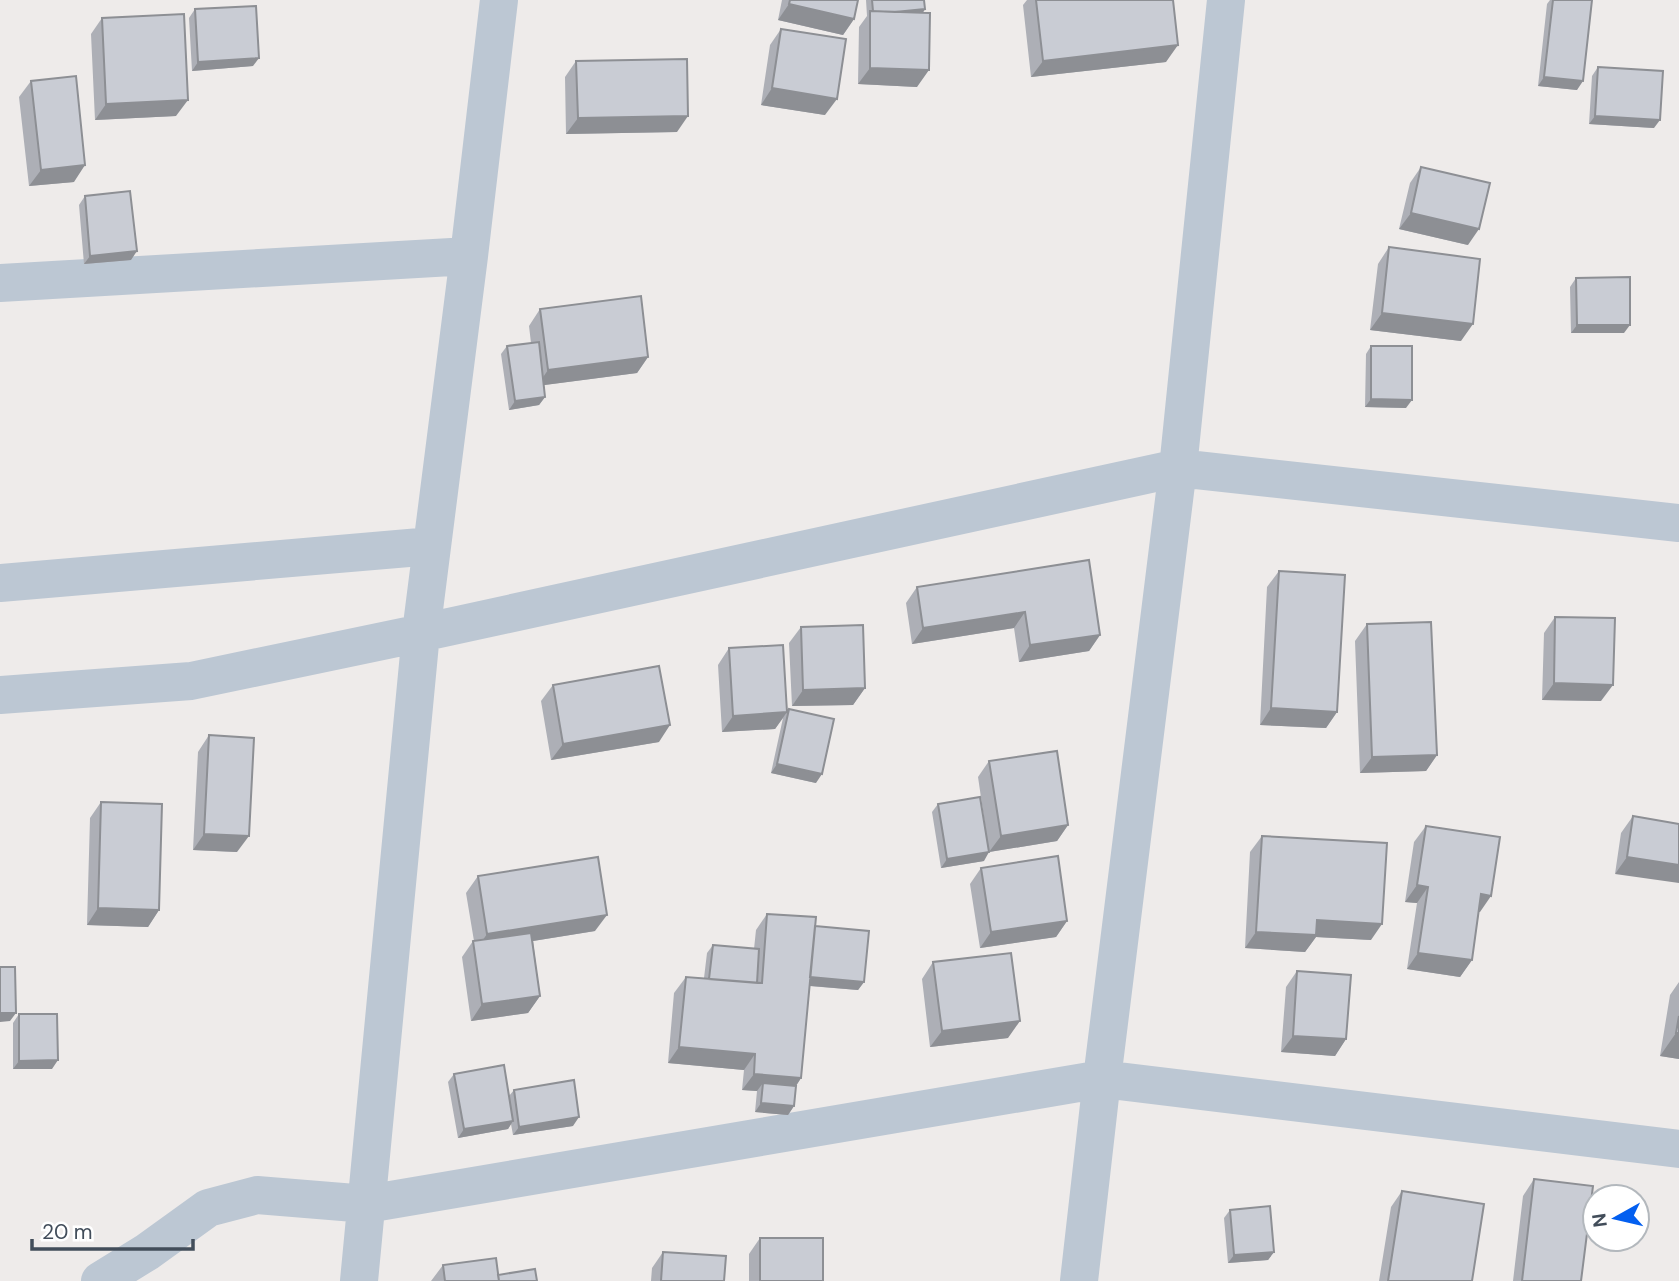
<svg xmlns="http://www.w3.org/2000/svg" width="1679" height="1281" font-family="'DM Sans',sans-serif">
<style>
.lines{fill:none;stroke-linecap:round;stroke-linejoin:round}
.minor{stroke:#bcc7d3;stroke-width:38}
.wall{fill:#adafb6}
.shaded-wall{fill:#8d8f94}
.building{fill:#c9ccd4;stroke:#8d8f94;stroke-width:2}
</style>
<rect width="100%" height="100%" fill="#eeebea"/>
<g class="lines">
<path class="minor" d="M 0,283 L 469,256
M 0,583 L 432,546
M 0,695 L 191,681 L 421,633 L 1178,468 L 1679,523
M 100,1281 L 147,1252 L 208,1208 L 257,1195 L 367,1204 L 1102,1079 L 1679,1149
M 359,1281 L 421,633 L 469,256 L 499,0
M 1079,1281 L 1102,1079 L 1178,468 L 1226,0"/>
</g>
<path class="wall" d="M 782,0 L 858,0 L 854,19 L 843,35 L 778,20 Z
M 866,0 L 924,0 L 925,9 L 923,13 L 917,87 L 858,84 L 859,27 L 867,16 Z
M 1027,0 L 1173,0 L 1166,62 L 1031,77 L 1023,5 Z
M 1550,0 L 1592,0 L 1577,90 L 1538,86 L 1547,4 Z
M 195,9 L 253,66 L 192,71 L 189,18 Z
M 102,18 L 176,116 L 95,120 L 91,34 Z
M 781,29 L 825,115 L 761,105 L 770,45 Z
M 576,61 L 677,132 L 566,134 L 565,77 Z
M 1598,67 L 1654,128 L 1589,124 L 1592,76 Z
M 31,81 L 74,182 L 29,186 L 19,97 Z
M 1421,167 L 1468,245 L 1399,229 L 1410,183 Z
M 85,196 L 131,260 L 84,264 L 79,205 Z
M 1389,247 L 1461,341 L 1370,330 L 1378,264 Z
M 1576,278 L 1624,333 L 1571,333 L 1570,287 Z
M 540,309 L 648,357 L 637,373 L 544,385 L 545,397 L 539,405 L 509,410 L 501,354 L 507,346 L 531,343 L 529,326 Z
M 1371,346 L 1406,408 L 1365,407 L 1366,354 Z
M 1089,560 L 1100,635 L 1089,651 L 1019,662 L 1014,628 L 912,644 L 906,603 L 917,587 Z
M 1279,571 L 1337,712 L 1326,728 L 1260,725 L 1267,587 Z
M 1555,617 L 1601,701 L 1542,700 L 1544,633 Z
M 1367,624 L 1437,755 L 1426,771 L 1360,773 L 1355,641 Z
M 801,627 L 865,688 L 853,705 L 792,706 L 789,643 Z
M 729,648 L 787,712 L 789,709 L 816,783 L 771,773 L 783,718 L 775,729 L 722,732 L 718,665 Z
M 553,685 L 659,742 L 551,760 L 541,701 Z
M 209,735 L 237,852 L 193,850 L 198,752 Z
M 989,761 L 1068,825 L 1057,841 L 989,852 L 978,777 Z
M 101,802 L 159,910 L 148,927 L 87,925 L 90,818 Z
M 938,804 L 984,861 L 941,868 L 932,812 Z
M 1633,816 L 1679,824 L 1615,874 L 1621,833 Z
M 1426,826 L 1480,912 L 1479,912 L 1472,960 L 1460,977 L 1407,969 L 1417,903 L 1405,902 L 1414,842 Z
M 1262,836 L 1371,940 L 1316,937 L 1305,952 L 1245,948 L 1250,852 Z
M 981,868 L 1067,921 L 1056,937 L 980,948 L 970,884 Z
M 478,876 L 595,931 L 533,941 L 540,996 L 528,1013 L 471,1021 L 462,957 L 473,941 L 474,941 L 466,893 Z
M 767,914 L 864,982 L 858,990 L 809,986 L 801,1078 L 796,1086 L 794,1106 L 788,1115 L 755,1112 L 757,1091 L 742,1090 L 744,1070 L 668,1063 L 674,993 L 686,977 L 704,978 L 707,953 L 713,945 L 754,949 L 756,930 Z
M 933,962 L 1008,1038 L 930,1047 L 922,979 Z
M 1297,971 L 1346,1039 L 1335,1056 L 1281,1052 L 1286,987 Z
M 1679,982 L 1679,1059 L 1660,1056 L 1670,995 Z
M 19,1014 L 52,1069 L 13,1069 L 13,1023 Z
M 454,1074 L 509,1096 L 514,1090 L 573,1126 L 513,1135 L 511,1124 L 508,1129 L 458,1138 L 448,1082 Z
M 1534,1179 L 1581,1281 L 1513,1281 L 1523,1196 Z
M 1402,1191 L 1472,1281 L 1379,1281 L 1391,1207 Z
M 1230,1210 L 1274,1252 L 1268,1260 L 1228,1263 L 1224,1218 Z
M 760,1238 L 823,1281 L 749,1281 L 749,1254 Z
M 663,1252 L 724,1281 L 651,1281 L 652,1268 Z
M 443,1265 L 498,1275 L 537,1281 L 431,1281 Z"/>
<path class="shaded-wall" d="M 789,4 L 854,19 L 843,35 L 778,20 Z
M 925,9 L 919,18 L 873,13 Z
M 1178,45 L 1166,62 L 1031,77 L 1043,61 Z
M 259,58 L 253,66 L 192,71 L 198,62 Z
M 870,68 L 929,70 L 917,87 L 858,84 Z
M 1544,77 L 1583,81 L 1577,90 L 1538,86 Z
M 772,88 L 837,99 L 825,115 L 761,105 Z
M 188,100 L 176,116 L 95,120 L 106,104 Z
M 688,116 L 677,132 L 566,134 L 578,118 Z
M 1595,116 L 1660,120 L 1654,128 L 1589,124 Z
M 85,165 L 74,182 L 29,186 L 41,170 Z
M 1411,213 L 1479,229 L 1468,245 L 1399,229 Z
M 137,251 L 131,260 L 84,264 L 90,256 Z
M 1382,313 L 1473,324 L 1461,341 L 1370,330 Z
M 1577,325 L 1630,325 L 1624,333 L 1571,333 Z
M 648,357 L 637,373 L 537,386 L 548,370 Z
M 545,397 L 539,405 L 509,410 L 515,401 Z
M 1371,399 L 1412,400 L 1406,408 L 1365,407 Z
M 1025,612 L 1014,628 L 912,644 L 923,628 Z
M 1100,635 L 1089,651 L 1019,662 L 1030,645 Z
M 1554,683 L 1613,685 L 1601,701 L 1542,700 Z
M 865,688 L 853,705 L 792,706 L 803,690 Z
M 1271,708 L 1337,712 L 1326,728 L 1260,725 Z
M 787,712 L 775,729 L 722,732 L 733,716 Z
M 670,725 L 659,742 L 551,760 L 563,744 Z
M 1437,755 L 1426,771 L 1360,773 L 1372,757 Z
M 777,764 L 822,774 L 816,783 L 771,773 Z
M 1068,825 L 1057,841 L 989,852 L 1001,836 Z
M 204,834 L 249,836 L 237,852 L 193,850 Z
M 989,852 L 984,861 L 941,868 L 947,859 Z
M 1627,857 L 1679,865 L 1679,883 L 1615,874 Z
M 1417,885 L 1428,887 L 1417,903 L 1405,902 Z
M 1481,894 L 1491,896 L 1480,912 L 1470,911 Z
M 98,908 L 159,910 L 148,927 L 87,925 Z
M 607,915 L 595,931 L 476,950 L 487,934 Z
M 1317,920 L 1382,924 L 1371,940 L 1316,937 L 1305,952 L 1245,948 L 1256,932 Z
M 1067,921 L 1056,937 L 980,948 L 991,932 Z
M 1418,953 L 1472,960 L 1460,977 L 1407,969 Z
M 806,977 L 864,982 L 858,990 L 800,985 Z
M 540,996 L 528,1013 L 471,1021 L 482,1004 Z
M 0,1013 L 16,1013 L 10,1021 L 0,1022 Z
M 1020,1021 L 1008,1038 L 930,1047 L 942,1031 Z
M 1676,1033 L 1679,1033 L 1679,1059 L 1660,1056 Z
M 1293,1036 L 1346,1039 L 1335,1056 L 1281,1052 Z
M 679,1047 L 755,1054 L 744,1070 L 668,1063 Z
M 58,1060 L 52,1069 L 13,1069 L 19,1061 Z
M 754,1074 L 801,1078 L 790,1095 L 763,1083 L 757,1091 L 742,1090 Z
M 761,1103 L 794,1106 L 788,1115 L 755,1112 Z
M 579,1117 L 573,1126 L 513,1135 L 519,1127 Z
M 513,1121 L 508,1129 L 458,1138 L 464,1129 Z
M 1274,1252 L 1268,1260 L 1228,1263 L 1234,1255 Z"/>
<path class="building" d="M 790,0 L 858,0 L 854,19 L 789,4 Z
M 872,0 L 924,0 L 925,9 L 895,12 L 873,11 Z
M 1036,0 L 1173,0 L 1178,45 L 1043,61 Z
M 1553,0 L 1592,0 L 1583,81 L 1544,77 Z
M 256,6 L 259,58 L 198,62 L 195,9 Z
M 870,11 L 930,13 L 929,70 L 870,68 Z
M 184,14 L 188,100 L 106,104 L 102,18 Z
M 781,29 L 846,39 L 837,99 L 772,88 Z
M 687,59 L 688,116 L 578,118 L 576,61 Z
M 1598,67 L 1663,71 L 1660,120 L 1595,116 Z
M 76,76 L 85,165 L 41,170 L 31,81 Z
M 1421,167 L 1490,183 L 1479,229 L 1411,213 Z
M 130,191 L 137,251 L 90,256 L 85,196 Z
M 1389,247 L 1480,259 L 1473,324 L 1382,313 Z
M 1630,277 L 1630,325 L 1577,325 L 1576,278 Z
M 641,296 L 648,357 L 548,370 L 540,309 Z
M 539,342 L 545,397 L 515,401 L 507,346 Z
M 1371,346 L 1412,346 L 1412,400 L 1371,399 Z
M 1089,560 L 1100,635 L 1030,645 L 1025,612 L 923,628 L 917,587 Z
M 1279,571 L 1345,575 L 1337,712 L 1271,708 Z
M 1555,617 L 1615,618 L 1613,685 L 1554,683 Z
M 1431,622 L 1437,755 L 1372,757 L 1367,624 Z
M 863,625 L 865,688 L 803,690 L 801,627 Z
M 783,645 L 787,712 L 733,716 L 729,648 Z
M 659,666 L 670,725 L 563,744 L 553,685 Z
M 789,709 L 834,719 L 822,774 L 777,764 Z
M 209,735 L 254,738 L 249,836 L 204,834 Z
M 1057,751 L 1068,825 L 1001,836 L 989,761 Z
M 980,797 L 989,852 L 947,859 L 938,804 Z
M 101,802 L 162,804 L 159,910 L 98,908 Z
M 1633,816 L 1679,824 L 1679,865 L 1627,857 Z
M 1426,826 L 1500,837 L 1491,896 L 1481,894 L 1472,960 L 1418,953 L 1428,887 L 1417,885 Z
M 1262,836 L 1387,843 L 1382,924 L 1317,920 L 1316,935 L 1256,932 Z
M 1058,856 L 1067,921 L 991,932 L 981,868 Z
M 598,857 L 607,915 L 487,934 L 478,876 Z
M 767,914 L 816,917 L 801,1078 L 754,1074 L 755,1054 L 679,1047 L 686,977 L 762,983 Z
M 815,926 L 869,931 L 864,982 L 810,977 Z
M 531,933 L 540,996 L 482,1004 L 473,941 Z
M 713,945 L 759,949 L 757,983 L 709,979 Z
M 1011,953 L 1020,1021 L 942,1031 L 933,962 Z
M 0,967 L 15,967 L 16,1013 L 0,1013 Z
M 1297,971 L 1351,975 L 1346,1039 L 1293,1036 Z
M 19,1014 L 57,1014 L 58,1060 L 19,1061 Z
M 1679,1016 L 1679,1033 L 1676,1033 Z
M 504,1065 L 513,1121 L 464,1129 L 454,1074 Z
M 574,1080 L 579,1117 L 519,1127 L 514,1090 Z
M 763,1083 L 796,1086 L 794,1106 L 761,1103 Z
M 1534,1179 L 1593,1186 L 1581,1281 L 1522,1281 Z
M 1402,1191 L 1484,1204 L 1472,1281 L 1388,1281 Z
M 1270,1206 L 1274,1252 L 1234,1255 L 1230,1210 Z
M 760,1238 L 823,1238 L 823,1281 L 760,1281 Z
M 663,1252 L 726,1256 L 724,1281 L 661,1281 Z
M 496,1258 L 499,1281 L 445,1281 L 443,1265 Z
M 535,1269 L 537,1281 L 499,1281 L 498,1275 Z"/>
<g transform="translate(1616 1218) rotate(262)"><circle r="33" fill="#ffffff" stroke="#b3b8bd" stroke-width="2"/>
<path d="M0-5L12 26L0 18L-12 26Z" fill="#035ff0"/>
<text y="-10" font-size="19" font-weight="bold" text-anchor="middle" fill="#424d5a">N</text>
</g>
<path d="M32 1239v10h161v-10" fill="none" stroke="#424d5a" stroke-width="3.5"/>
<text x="42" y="1239" font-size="21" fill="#424d5a" stroke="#ffffff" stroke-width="5" paint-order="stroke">20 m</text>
</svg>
